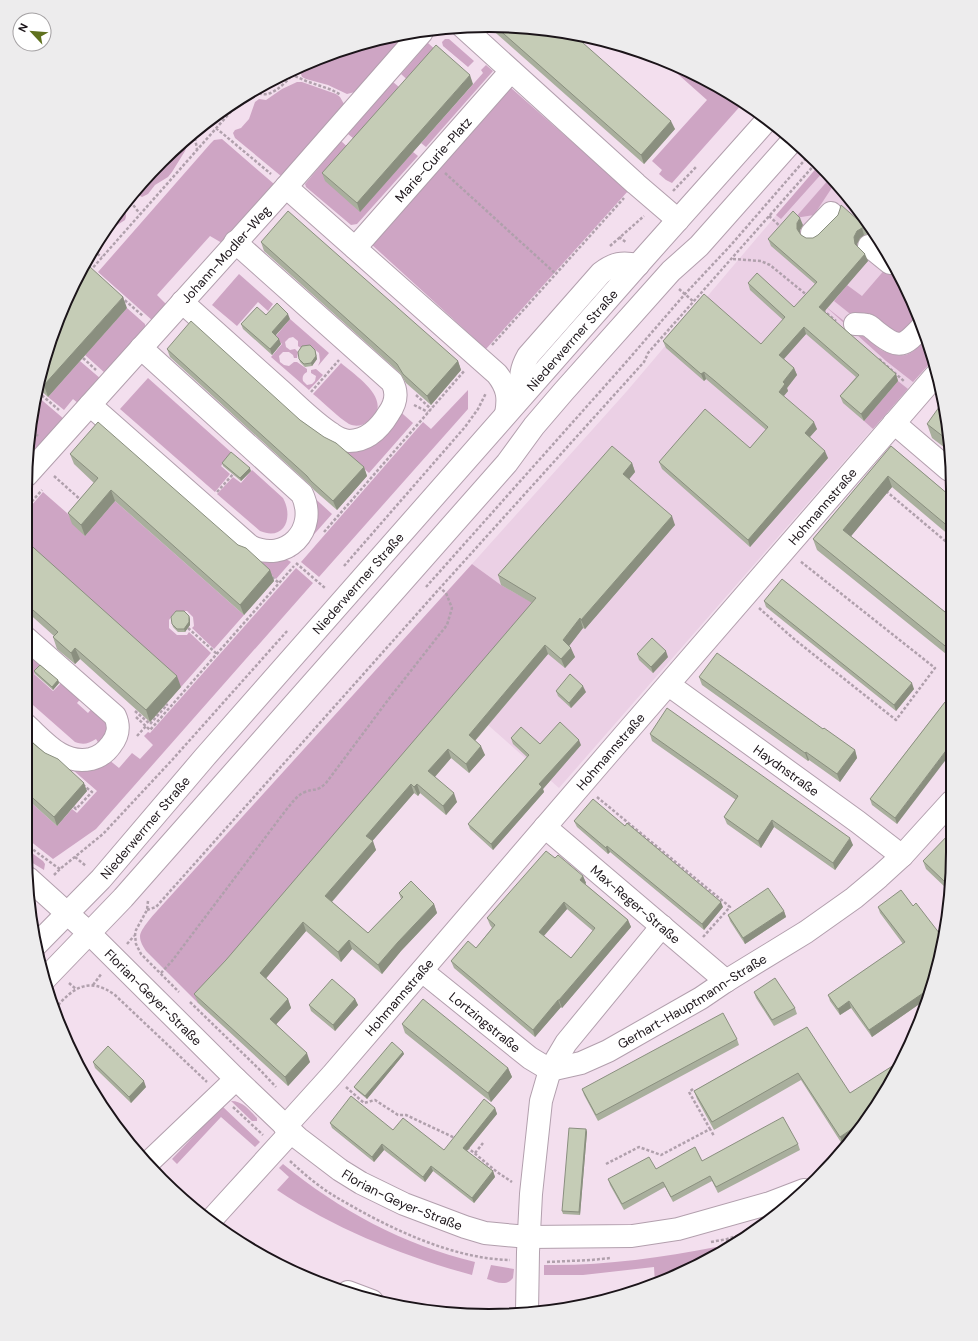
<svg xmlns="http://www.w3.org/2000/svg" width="978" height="1341" font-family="'DM Sans',sans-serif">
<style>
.built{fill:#ebd0e5}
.green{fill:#cea5c4}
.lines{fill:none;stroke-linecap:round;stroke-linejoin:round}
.minor-casing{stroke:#b29fad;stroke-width:24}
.major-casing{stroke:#b29fad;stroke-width:24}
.path{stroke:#b0a0ac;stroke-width:2.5;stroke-dasharray:3 2;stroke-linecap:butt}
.minor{stroke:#fff;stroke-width:22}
.major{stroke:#fff;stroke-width:22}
.wall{fill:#a9af9d;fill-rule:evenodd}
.shaded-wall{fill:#8a8f7f}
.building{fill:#c5ccb6;stroke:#8a8f7f;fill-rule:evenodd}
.labels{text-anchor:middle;stroke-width:3;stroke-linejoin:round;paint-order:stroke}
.street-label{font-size:13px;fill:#1b1419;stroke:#fff}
.rim{fill:none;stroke:#1b1419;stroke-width:2}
</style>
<rect width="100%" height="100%" fill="#f3dfee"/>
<path class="built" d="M 820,167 L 857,206 L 918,311 L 931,362 L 559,788 L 488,725 L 501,585 L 472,564 L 627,391 L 784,206 Z"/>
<path class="green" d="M 405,35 L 355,92 L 347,94 L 328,85 L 306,79 L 302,77 L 301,74 L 304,65 L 369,41 Z
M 445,39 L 449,39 L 474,61 L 468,67 L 443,46 L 442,42 Z
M 428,43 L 439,53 L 412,84 L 401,74 Z
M 662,60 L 721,87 L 743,103 L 672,183 L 666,180 L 659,174 L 662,170 L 652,161 L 707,100 Z
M 486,65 L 493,71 L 426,147 L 421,143 L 483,73 L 481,70 Z
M 297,82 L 302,82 L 336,94 L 340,97 L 344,104 L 281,176 L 235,138 L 233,133 L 235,130 L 241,128 L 249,119 L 255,102 L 259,99 L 266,100 L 282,89 Z
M 393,82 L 405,92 L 359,143 L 348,134 Z
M 510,87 L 628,191 L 486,349 L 371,244 Z
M 191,135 L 185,151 L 172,172 L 168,177 L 155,185 L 148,194 L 142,197 L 138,195 L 136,188 L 140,183 Z
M 222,139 L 274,184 L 222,243 L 210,236 L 157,295 L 167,305 L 153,321 L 98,272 L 211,143 L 214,140 Z
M 341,141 L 352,151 L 413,152 L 418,156 L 357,224 L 351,225 L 306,187 L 305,184 Z
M 819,165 L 824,171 L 781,219 L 776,215 Z
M 830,178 L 835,183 L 814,215 L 795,218 Z
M 121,207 C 126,211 127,215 125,220 L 114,227 L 110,233 L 98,242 L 103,231 L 117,213 L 120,215 L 124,212 Z
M 887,267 L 897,275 L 918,311 L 921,323 L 908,337 L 854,317 L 834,301 L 847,285 L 862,296 Z
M 239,274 L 273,304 L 268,311 L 258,302 L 237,326 L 212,305 Z
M 825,306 L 881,350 C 890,354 903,359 912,352 C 917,349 921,343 925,338 L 931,362 L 913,382 L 886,361 Z
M 127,308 L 145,324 L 145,329 L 105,373 L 85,355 Z
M 290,319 L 329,353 L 318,366 L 320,361 L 319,353 L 311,346 L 303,347 L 301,348 L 298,346 L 298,341 L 293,337 L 289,338 L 285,342 L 286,347 L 290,350 L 295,349 L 298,352 L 297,358 L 294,358 L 293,355 L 289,352 L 283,352 L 279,356 L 280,362 L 284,365 L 289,366 L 294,362 L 297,362 L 307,369 L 307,372 C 303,374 302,377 303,381 L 307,385 L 312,384 L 315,381 L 316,376 L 311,373 L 311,370 L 316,369 L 323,375 L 309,390 L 271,357 L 282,344 L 275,337 Z
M 80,361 L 101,379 L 79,404 L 73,399 L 64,410 L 48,397 Z
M 341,363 C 356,376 395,401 369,421 C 362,426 356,427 349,424 C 339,418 323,402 313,394 Z
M 148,378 L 232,453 L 221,466 L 230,474 L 215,492 L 120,409 Z
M 898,381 L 908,389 L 873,429 L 864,421 Z
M 468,390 L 468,409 L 319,577 L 301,562 L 423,422 L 431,429 Z
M 37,396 L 64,419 L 29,460 Z
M 395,407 L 413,423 L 369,473 L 333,441 L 341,443 Z
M 252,470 L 283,498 C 294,518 284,541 260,531 L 217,494 L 233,477 L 241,483 Z
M 43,492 L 75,520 L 85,536 L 115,501 L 244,615 L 214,649 L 192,628 L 194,626 L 193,617 L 187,611 L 176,611 L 169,620 L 169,628 L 177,635 L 187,635 L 189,632 L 211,653 L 181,687 L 66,584 L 25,545 L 25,513 Z
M 309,493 L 332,514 L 294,557 L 291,552 Z
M 253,559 L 269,562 L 286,559 L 291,562 L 276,579 Z
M 472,564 L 501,585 L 540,607 L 198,1003 L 146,951 C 143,946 140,942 140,936 C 141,927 159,909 165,902 Z
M 296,568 L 313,583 L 96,829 L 53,859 L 25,837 L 25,797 L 57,826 L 72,809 L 77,813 L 97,791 L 66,764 L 108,759 L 119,768 L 132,753 L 140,759 L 153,745 L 144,736 L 148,732 L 150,733 Z
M 25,644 L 45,661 L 34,674 L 53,691 L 65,679 L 83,696 L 77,703 L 88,713 L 94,706 L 111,724 L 99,744 L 96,739 C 88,744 83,745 75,742 L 25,698 Z
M 25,848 L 43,861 L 45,864 L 44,870 L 26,859 Z
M 231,1101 C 243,1101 249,1110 257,1118 L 257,1121 L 252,1121 Z
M 222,1106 L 260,1142 L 255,1147 L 221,1117 L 177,1164 L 172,1159 Z
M 283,1164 C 339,1210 404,1245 475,1262 L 472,1275 C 403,1256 337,1230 277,1190 L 289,1177 L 279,1168 Z
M 716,1247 L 722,1249 L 667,1281 L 655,1284 L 654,1267 L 583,1275 L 544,1275 L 544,1265 C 602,1266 659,1258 716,1247 Z
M 491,1265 L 514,1269 L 513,1278 C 506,1287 496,1282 487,1279 Z"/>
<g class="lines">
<defs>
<g id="minor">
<path d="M 462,26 L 636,184 L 678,220"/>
<path d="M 286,187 L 497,374 C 508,388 509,398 506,414"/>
<path d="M 812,233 L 831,213"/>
<path d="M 869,246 L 890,263"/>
<path id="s1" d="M 355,248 L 511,71"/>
<path d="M 182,302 C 214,331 247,360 279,389 C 295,403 314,423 332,434 C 337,438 343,440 349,441 C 368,441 380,428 389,413 C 396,403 398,393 392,382 L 235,242"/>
<path d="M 855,324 C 858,324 864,324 867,325 C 871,326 875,331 878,333 C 900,350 904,346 922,327"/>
<path d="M 522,396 C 521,378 519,372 528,356 L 601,273 C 614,263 622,262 638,265"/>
<path d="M 90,405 L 250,546 C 286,564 319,530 302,494 L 141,348"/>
<path d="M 894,423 L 949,470"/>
<path id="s2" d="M 27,475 L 286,187 L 422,32"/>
<path id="s3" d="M 669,685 L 858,822 L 902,856"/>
<path d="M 25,724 C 45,742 62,765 91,759 C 99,757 106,752 111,745 C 118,736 120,727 115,716 L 25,637"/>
<path id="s4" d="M 545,827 L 726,981"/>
<path id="s5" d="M 28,878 L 89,933 L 236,1079 L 298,1138 L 340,1170 L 361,1183 L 404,1204 L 465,1227 L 485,1233 L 506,1235 L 529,1237 L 632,1236 L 678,1229 L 770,1203 L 804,1190"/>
<path id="s6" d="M 422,971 L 530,1058 L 550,1070"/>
<path id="s7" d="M 550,1070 L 581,1063 L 608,1051 L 701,998 L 726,981 L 806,932 L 854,898 L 879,877 L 902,856 L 951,802"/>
<path id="s8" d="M 285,1127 L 332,1075 L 607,755 L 935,376"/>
<path d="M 149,1162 L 236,1079"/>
<path d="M 211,1220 L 291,1132"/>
<path d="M 348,1292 L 372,1301"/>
<path d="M 527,1312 L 528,1252 L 531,1194 L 541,1101 L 550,1070 L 566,1043 L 662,926"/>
</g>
<g id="major">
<path id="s9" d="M 37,944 L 101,879 L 204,758 L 644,258 L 767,120"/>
<path d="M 44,980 L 123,898 L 507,463 L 534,426 L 564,391 L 671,271 L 699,246 L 794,139"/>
</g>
</defs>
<use href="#minor" class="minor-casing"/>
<use href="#major" class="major-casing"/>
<path class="path" d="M 286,72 L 306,81 L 332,90 L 341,95
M 254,92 C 258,93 262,95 267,94 C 278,92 292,76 299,67
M 224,110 L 229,113
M 216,128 L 271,174
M 194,133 L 197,149
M 445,173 L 556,274
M 673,191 L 697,166
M 845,194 L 846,195
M 130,196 L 131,202 L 140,214
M 125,202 L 131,202
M 769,216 L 782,228
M 619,237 L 627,243
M 610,246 L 644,216
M 93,251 L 102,257
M 733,259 L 761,261 L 770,265 L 808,296
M 90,271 L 242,99
M 679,289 L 694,302
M 121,297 L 143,316
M 823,310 L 836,321
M 492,345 L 624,198
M 83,358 L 96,370
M 879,359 L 905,382
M 38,392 L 59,410
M 311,392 L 339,360
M 416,395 L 431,409
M 414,405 L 428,412
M 33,431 L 38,436
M 54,476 L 82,501
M 886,491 L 950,545
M 217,492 L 235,472
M 25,509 L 42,490
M 324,532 L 465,370
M 296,563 L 325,588
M 344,566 L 465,427 L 478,409 L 486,393
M 272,577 L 279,583
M 426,587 L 621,368 L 685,294 L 731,245 L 809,155
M 759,608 L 794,639 L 896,720 L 935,668 L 800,561
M 188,628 L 217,654
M 945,705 L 951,698
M 135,711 L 150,724 L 167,705 L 166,704
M 136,717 L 150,730 L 294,566
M 137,736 L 146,726
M 597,797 L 730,907 L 703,937
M 74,807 L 76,809 L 92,792 L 83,785
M 25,844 C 37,852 48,861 60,869
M 75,857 L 86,866
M 54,875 L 60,869 L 103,834 L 173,759 L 288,630
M 148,901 L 147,910 L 136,930 L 135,935 L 136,944 L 141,954 L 179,992
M 147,910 L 156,907 L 440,588 L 644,362 L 648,353 L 816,163
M 127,944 L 134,936
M 161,973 L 172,961 L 286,810 C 292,803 297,795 305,792 C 315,788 317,792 326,783 L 388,700 L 439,635 L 447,625 L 452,608 L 446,593 L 440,588
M 69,983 L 76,989
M 93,985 L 102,973
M 190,1002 L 261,1071 L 276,1087
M 55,1009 C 72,988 89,976 115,995 L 207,1082
M 346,1087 L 364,1103 L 375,1100 L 398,1115 L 406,1115 L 455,1138
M 693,1089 L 689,1092 L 710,1129
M 233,1107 L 263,1135
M 467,1147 L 497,1172 L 512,1182
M 475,1153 L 483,1143
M 290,1161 C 304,1174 319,1187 336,1197 C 385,1226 451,1259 510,1260
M 606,1164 L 639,1147 L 661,1155 L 710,1129 L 714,1136
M 727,1239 L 728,1245
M 711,1242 L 727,1239 L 753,1231
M 547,1262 L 591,1260 L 611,1258"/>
<use href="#minor" class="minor"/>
<use href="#major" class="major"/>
</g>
<path class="wall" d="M 489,27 L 549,29 L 675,129 L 644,164 Z
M 473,84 L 360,212 L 325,181 L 322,173 Z
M 803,225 L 800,230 L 800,234 L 801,235 L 806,238 L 813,238 L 866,227 L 869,234 L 864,235 L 860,238 L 857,244 L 857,246 L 868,261 L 824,312 L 896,374 L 898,381 L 864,421 L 843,403 L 840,396 L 856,377 L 806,334 L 784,359 L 794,368 L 797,375 L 787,388 L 788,391 L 784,396 L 817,429 L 810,437 L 828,458 L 750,547 L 662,469 L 659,462 L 750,448 L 766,430 L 706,379 L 704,381 L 666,348 L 663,341 L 761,344 L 783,320 L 750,290 L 748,283 L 794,307 L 815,284 L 771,246 L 768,239 Z
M 261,242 L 458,361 L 461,370 L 431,405 L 406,383 L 400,373 L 264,251 Z
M 127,308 L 48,397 L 38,388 L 41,369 Z
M 266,315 L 290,319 L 276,335 L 281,344 L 272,355 L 243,329 L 241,324 Z
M 167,349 L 300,420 L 364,467 L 367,476 L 337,510 L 314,490 L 310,485 L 170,357 Z
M 316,353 L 317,359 L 312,366 L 305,367 L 300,362 L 299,359 Z
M 927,424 L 949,428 L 949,451 L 932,438 Z
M 891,446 L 949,495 L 950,536 L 892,487 L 851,536 L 950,616 L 951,658 L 817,550 L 813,539 Z
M 70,454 L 238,545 L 270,570 L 274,581 L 244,615 L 115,501 L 85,536 L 72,524 L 68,513 L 94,483 L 74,464 Z
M 222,463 L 251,471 L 241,481 L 223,466 Z
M 632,463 L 635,472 L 629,479 L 675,525 L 585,629 L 583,628 L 569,646 L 575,657 L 565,668 L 548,654 L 475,741 L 485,755 L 469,773 L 451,758 L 435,777 L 457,802 L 446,815 L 420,793 L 418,796 L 414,793 L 372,841 L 376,850 L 332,902 L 368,933 L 401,899 L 399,893 L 434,904 L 437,913 L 401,951 L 382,974 L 352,949 L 341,962 L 306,931 L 266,978 L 288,999 L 291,1008 L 276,1024 L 310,1062 L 288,1086 L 198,1003 L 194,994 L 226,960 L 532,603 L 501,585 L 498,575 Z
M 25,540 L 181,687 L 150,722 L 80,659 L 75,664 L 57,649 L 53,637 L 54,636 L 25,610 Z
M 764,601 L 914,689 L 896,711 L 766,607 Z
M 190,619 L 190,625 L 185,632 L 178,632 L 173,627 L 172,624 Z
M 637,654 L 668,657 L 653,673 L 639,660 Z
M 34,671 L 58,680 L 59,683 L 53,690 L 35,674 Z
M 699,677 L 823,729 L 855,750 L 857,758 L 840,782 L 809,760 L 808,761 L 702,685 Z
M 556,691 L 586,692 L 571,708 L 558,696 Z
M 945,702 L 897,824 L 872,805 L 870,799 Z
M 650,734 L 853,845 L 835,870 L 774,827 L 761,848 L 727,824 L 724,817 L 736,800 L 652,741 Z
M 25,735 L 87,791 L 57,826 L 25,797 Z
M 511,738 L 540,744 L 581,745 L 543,789 L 544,792 L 493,850 L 470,829 L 468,824 L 527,757 L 513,744 Z
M 574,821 L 625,826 L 723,907 L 704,930 L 610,852 L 608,854 L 577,827 Z
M 923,861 L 952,883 L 952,884 L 947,889 L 926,869 Z
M 583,876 L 586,883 L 585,884 L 628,920 L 631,927 L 562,1008 L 561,1007 L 535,1037 L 454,968 L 451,961 L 476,948 L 492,928 L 490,925 L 487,918 ZM 567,909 L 593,931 L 571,958 L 544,936 Z
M 878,907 L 937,972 L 928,998 L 872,1037 L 851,1008 L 840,1015 L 830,1001 L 828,995 L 903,944 L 880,913 Z
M 784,911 L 786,917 L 745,944 L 730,921 L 728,915 Z
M 754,992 L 795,1008 L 797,1014 L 774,1026 L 756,998 Z
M 355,999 L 358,1005 L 335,1031 L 311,1011 L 309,1005 Z
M 402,1024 L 508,1068 L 512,1077 L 491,1102 L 405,1033 Z
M 807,1027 L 842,1144 L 801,1080 L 714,1130 L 697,1099 L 694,1091 Z
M 737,1039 L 739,1045 L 598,1121 L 584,1095 L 582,1089 Z
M 403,1052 L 404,1054 L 367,1099 L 356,1090 L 354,1087 Z
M 93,1062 L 146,1087 L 131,1103 L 95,1068 Z
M 495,1108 L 497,1114 L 467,1151 L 493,1171 L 495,1177 L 474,1203 L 433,1171 L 425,1182 L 384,1150 L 374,1162 L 332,1128 L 330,1123 L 393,1130 L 444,1150 Z
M 586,1129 L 587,1132 L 580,1215 L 563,1214 L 562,1211 Z
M 798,1144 L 800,1150 L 718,1193 L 712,1181 L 673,1202 L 665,1187 L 624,1210 L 610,1185 L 608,1179 L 656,1169 Z"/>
<path class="shaded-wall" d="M 470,75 L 473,84 L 360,212 L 357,203 Z
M 671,121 L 675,129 L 644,164 L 641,155 Z
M 800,218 L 803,225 L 800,230 L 800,236 L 797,229 L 797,223 Z
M 862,228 L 864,235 L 860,238 L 857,244 L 858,251 L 855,244 L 854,237 L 857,231 Z
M 865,254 L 868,261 L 822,314 L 819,307 Z
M 123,297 L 127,308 L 48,397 L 44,385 Z
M 288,314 L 290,319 L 274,337 L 272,332 Z
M 804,327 L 806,334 L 781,362 L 779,355 Z
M 279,339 L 281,344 L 272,355 L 270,349 Z
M 315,350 L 317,359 L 312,366 L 311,363 Z
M 458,361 L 461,370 L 431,405 L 427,396 Z
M 794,368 L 797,375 L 787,388 L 788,391 L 781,399 L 779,392 L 783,382 Z
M 704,372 L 706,379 L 704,381 L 701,374 Z
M 896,374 L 898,381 L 864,421 L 861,414 Z
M 814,422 L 817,429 L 807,440 L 805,433 Z
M 825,451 L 828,458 L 750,547 L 748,540 Z
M 632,463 L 635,472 L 626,483 L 623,474 Z
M 364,467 L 367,476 L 337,510 L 333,501 Z
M 250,468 L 251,471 L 241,481 L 240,478 Z
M 888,476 L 892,487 L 847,541 L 843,530 Z
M 111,490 L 115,501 L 85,536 L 81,525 Z
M 672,516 L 675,525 L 585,629 L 581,620 Z
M 270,570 L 274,581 L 244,615 L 240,605 Z
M 189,616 L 190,619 L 190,625 L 185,632 L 184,629 Z
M 580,618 L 583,628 L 566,650 L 563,640 Z
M 545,645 L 548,654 L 472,744 L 469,735 Z
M 75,648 L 80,659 L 75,664 L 71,653 Z
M 571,648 L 575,657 L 565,668 L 561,659 Z
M 666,651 L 668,657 L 653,673 L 651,667 Z
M 177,676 L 181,687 L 150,722 L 146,710 Z
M 58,680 L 59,683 L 53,690 L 52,687 Z
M 912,683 L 914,689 L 896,711 L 894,705 Z
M 583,686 L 586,692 L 571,708 L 569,703 Z
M 579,740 L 581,745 L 543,789 L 544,792 L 493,850 L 491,844 L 539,784 Z
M 951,744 L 951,753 L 897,824 L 895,818 Z
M 481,746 L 485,755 L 469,773 L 466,764 Z
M 448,749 L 451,758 L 432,780 L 428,771 Z
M 855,750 L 857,758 L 840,782 L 837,774 Z
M 806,752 L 809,760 L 808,761 L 805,753 Z
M 84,783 L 87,791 L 57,826 L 54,817 Z
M 411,784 L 414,793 L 369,845 L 366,836 Z
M 417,784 L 420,793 L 418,796 L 414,787 Z
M 454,793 L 457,802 L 446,815 L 443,806 Z
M 772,820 L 774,827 L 761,848 L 758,841 Z
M 850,838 L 853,845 L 835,870 L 833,863 Z
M 373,841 L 376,850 L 328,906 L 325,896 Z
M 607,846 L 610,852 L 608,854 L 606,848 Z
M 952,872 L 952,884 L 947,889 L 944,881 Z
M 583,876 L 586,883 L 583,887 L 580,880 Z
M 564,902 L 567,909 L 541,939 L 539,932 Z
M 721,902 L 723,907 L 704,930 L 702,924 Z
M 434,904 L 437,913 L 401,951 L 382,974 L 378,965 L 398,942 Z
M 784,911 L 786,917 L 745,944 L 743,938 Z
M 628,920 L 631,927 L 562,1008 L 559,1000 Z
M 303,922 L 306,931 L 263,982 L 260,973 Z
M 349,940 L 352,949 L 341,962 L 338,952 Z
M 932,987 L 928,998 L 872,1037 L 869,1030 Z
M 288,999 L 291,1008 L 273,1028 L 270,1019 Z
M 355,999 L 358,1005 L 335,1031 L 333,1025 Z
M 558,1000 L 561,1007 L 535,1037 L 533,1030 Z
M 849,1001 L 851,1008 L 840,1015 L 838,1009 Z
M 403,1052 L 404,1054 L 367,1099 L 365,1096 Z
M 307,1053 L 310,1062 L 288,1086 L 285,1077 Z
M 508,1068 L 512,1077 L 491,1102 L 488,1093 Z
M 144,1081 L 146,1087 L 131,1103 L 129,1097 Z
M 495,1108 L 497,1114 L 465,1153 L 463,1148 Z
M 867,1114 L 863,1120 L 862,1117 Z
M 862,1122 L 850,1139 L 842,1144 L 840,1137 Z
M 586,1129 L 587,1132 L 580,1215 L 579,1212 Z
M 382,1144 L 384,1150 L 374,1162 L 372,1157 Z
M 431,1166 L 433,1171 L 425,1182 L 423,1177 Z
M 493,1171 L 495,1177 L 474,1203 L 472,1198 Z"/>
<path class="building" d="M 496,27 L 549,29 L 574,35 L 671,121 L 641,155 Z
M 436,45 L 470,75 L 357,203 L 322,173 Z
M 841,205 L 866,227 L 862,228 L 857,231 L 854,237 L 855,244 L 865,254 L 819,307 L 896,374 L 861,414 L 840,396 L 859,375 L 804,327 L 779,355 L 794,368 L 783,382 L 785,384 L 779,392 L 814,422 L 805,433 L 825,451 L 748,540 L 659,462 L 705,409 L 750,448 L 768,427 L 715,381 L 704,372 L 701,374 L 663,341 L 704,294 L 761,344 L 785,317 L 748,283 L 757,273 L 794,307 L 817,282 L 768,239 L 793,211 L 800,218 L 797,223 L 797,229 L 801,235 L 806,238 L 813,238 L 818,235 L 838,215 L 840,209 Z
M 288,211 L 458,361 L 427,396 L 403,374 L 397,364 L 261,242 Z
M 89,266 L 123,297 L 44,385 L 39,381 L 41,369 L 60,311 L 77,280 Z
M 277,303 L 288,314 L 272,332 L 279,339 L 270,349 L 241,324 L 257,307 L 266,315 Z
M 191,321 L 300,420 L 324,437 L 336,443 L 364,467 L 333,501 L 311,481 L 307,476 L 167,349 Z
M 310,345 L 315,350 L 316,356 L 311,363 L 304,364 L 299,359 L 298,352 L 302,346 Z
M 942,403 L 949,428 L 949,441 L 927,424 Z
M 98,422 L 238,545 L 246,548 L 270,570 L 240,605 L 111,490 L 81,525 L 68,513 L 98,478 L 70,454 Z
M 612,446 L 632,463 L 623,474 L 672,516 L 581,620 L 580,618 L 563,640 L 571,648 L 561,659 L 545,645 L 469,735 L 481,746 L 466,764 L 448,749 L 428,771 L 454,793 L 443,806 L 417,784 L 414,787 L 411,784 L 366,836 L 373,841 L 325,896 L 368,933 L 403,897 L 399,893 L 411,881 L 434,904 L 398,942 L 378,965 L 349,940 L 338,952 L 303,922 L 260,973 L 288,999 L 270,1019 L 307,1053 L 285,1077 L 194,994 L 226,960 L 536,598 L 498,575 Z
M 891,446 L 949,495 L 950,528 L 888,476 L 843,530 L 950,616 L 950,650 L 813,539 Z
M 231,452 L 250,468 L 240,478 L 222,463 Z
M 25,540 L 177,676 L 146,710 L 75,648 L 71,653 L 53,637 L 58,632 L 25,603 Z
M 782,579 L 912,683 L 894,705 L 764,601 Z
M 176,611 L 184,611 L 189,616 L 189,622 L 184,629 L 177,629 L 172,624 L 171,617 Z
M 652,638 L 666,651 L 651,667 L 637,654 Z
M 717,653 L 823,729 L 824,728 L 855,750 L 837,774 L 806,752 L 805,753 L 699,677 Z
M 40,665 L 58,680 L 52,687 L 34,671 Z
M 570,674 L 583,686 L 569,703 L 556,691 Z
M 945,702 L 951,706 L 951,744 L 895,818 L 870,799 Z
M 667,708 L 850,838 L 833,863 L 772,820 L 758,841 L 724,817 L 738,796 L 650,734 Z
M 560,722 L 579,740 L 539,784 L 542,787 L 491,844 L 468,824 L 529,755 L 511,738 L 521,727 L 540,744 Z
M 25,735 L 35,745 L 45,753 L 58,759 L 84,783 L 54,817 L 25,791 Z
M 593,799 L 625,826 L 627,823 L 721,902 L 702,924 L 607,846 L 606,848 L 574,821 Z
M 952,831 L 952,872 L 944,881 L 923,861 Z
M 546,851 L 555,858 L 558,855 L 583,876 L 580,880 L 628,920 L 559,1000 L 558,1000 L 533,1030 L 451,961 L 468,941 L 476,948 L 495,925 L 487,918 ZM 564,902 L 595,928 L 571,958 L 539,932 Z
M 768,888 L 784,911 L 743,938 L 728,915 Z
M 901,890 L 913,906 L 916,903 L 943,938 L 937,972 L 932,987 L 869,1030 L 849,1001 L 838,1009 L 828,995 L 905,942 L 878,907 Z
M 775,978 L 795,1008 L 772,1020 L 754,992 Z
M 332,979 L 355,999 L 333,1025 L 309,1005 Z
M 423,999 L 508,1068 L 488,1093 L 402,1024 Z
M 723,1013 L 737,1039 L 596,1115 L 582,1089 Z
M 807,1027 L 850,1093 L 905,1058 L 867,1114 L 862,1117 L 864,1120 L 862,1122 L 840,1137 L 798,1073 L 712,1122 L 694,1091 Z
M 392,1042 L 403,1052 L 365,1096 L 354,1087 Z
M 108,1046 L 144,1081 L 129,1097 L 93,1062 Z
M 351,1096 L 393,1130 L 403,1118 L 444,1150 L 484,1099 L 495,1108 L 463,1148 L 493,1171 L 472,1198 L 431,1166 L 423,1177 L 382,1144 L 372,1157 L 330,1123 Z
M 783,1117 L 798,1144 L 716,1187 L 710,1176 L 671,1197 L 663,1182 L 622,1204 L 608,1179 L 649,1157 L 656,1169 L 695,1147 L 702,1161 Z
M 569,1128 L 586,1129 L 579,1212 L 562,1211 Z"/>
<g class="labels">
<g class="street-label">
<text dy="5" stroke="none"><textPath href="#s1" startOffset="118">Marie-Curie-Platz</textPath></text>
<text dy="5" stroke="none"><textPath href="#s2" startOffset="297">Johann-Modler-Weg</textPath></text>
<text dy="5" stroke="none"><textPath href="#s9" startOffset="807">Niederwerrner Straße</textPath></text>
<text dy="5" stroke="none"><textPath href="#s8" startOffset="821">Hohmannstraße</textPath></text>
<text dy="5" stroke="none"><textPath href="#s9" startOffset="483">Niederwerrner Straße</textPath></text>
<text dy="5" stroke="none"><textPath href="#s8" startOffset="497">Hohmannstraße</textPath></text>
<text dy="5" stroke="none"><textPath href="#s3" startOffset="145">Haydnstraße</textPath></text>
<text dy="5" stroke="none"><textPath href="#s9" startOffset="159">Niederwerrner Straße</textPath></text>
<text dy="5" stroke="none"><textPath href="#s4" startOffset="119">Max-Reger-Straße</textPath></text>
<text dy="5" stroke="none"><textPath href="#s5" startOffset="173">Florian-Geyer-Straße</textPath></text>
<text dy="5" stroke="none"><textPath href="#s8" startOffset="173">Hohmannstraße</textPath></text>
<text dy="5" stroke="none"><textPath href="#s7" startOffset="159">Gerhart-Hauptmann-Straße</textPath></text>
<text dy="5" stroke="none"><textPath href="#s6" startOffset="81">Lortzingstraße</textPath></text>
<text dy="5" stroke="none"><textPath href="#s5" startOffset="497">Florian-Geyer-Straße</textPath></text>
</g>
</g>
<path d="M0 0H978V1341H0ZM489 32H489A457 457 0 0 1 946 489V852A457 457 0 0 1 489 1309H489A457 457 0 0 1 32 852V489A457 457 0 0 1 489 32Z" fill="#edeced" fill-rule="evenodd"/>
<path class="rim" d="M489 32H489A457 457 0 0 1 946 489V852A457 457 0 0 1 489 1309H489A457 457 0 0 1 32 852V489A457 457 0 0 1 489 32Z"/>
<g transform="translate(32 32) rotate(296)"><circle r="19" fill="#ffffff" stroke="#a4a1a3"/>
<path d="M0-3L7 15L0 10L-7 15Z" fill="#5f711e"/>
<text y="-6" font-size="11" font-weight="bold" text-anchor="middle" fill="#1b1419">N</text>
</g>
</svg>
